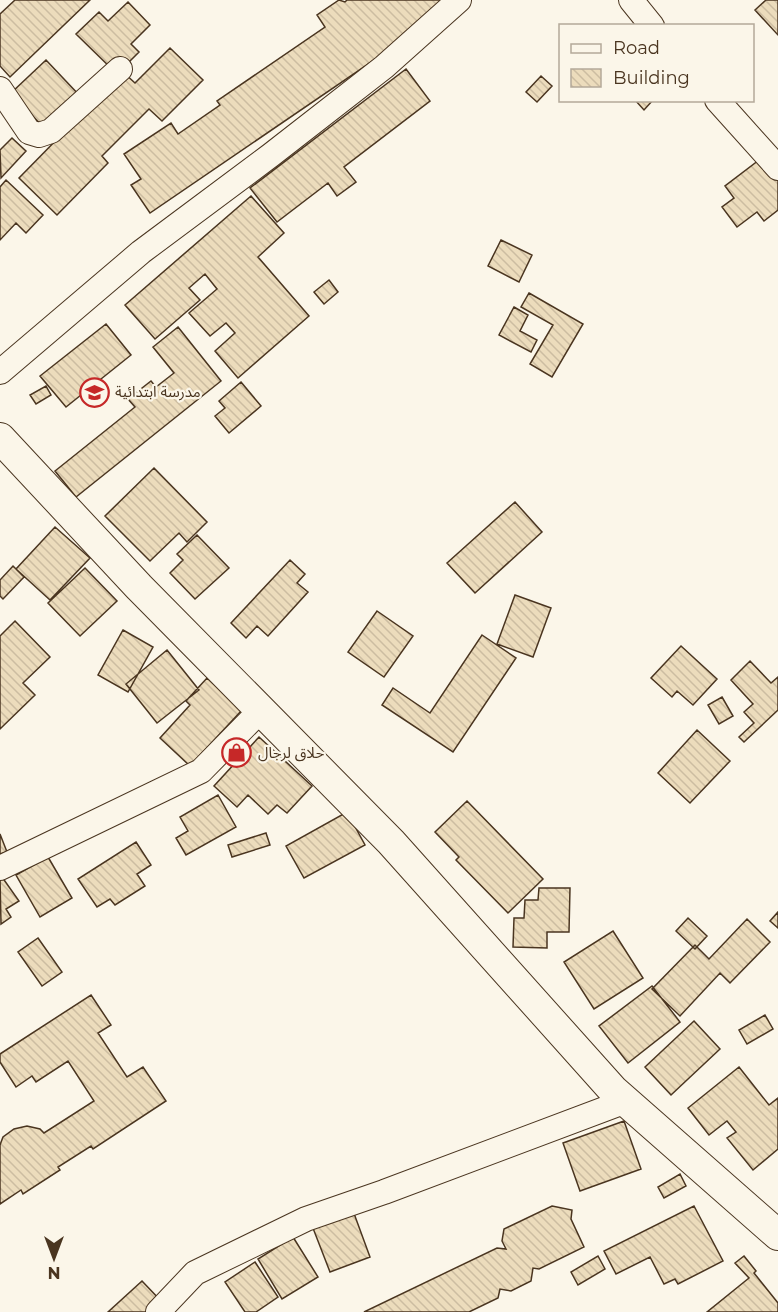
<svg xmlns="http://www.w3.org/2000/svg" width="778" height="1312" font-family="Montserrat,'Noto Sans Arabic',sans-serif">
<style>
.building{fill:url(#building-back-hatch);stroke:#4a3520;stroke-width:1.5}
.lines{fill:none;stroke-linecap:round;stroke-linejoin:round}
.minor-casing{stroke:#4a3520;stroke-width:26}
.major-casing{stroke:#4a3520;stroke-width:32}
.minor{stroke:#fbf6e9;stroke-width:24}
.major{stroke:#fbf6e9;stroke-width:30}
.labels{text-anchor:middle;stroke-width:4.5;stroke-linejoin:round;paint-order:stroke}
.poi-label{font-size:15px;fill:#4a3520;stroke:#fbf6e9;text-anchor:start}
</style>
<defs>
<pattern id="building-back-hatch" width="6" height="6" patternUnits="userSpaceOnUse" patternTransform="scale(1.5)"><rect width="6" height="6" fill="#ecdcbc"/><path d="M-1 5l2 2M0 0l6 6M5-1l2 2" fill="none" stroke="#ccbda1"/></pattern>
</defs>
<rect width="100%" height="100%" fill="#fbf6e9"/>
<path class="building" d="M 15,0 L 90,0 L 10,77 L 0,66 L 0,14 Z
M 339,0 L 345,2 L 347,0 L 462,0 L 150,213 L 131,185 L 141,179 L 124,154 L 171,123 L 178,134 L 220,105 L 217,101 L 325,27 L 317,15 Z
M 766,0 L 778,0 L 778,35 L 755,10 Z
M 128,2 L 150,25 L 131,44 L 139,52 L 117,74 L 76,34 L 99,12 L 108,21 Z
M 170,48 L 203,80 L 162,121 L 149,109 L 102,156 L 108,163 L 57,215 L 19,178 L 123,72 L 135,83 Z
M 46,60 L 80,96 L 45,129 L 11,93 Z
M 406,69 L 430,101 L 344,167 L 356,182 L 337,196 L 328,183 L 277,222 L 250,188 Z
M 541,76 L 552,86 L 537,102 L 526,92 Z
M 635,100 L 653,100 L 644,110 Z
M 12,138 L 26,151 L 1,178 L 0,150 Z
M 763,157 L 778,177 L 778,210 L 764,221 L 757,212 L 737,227 L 722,207 L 734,198 L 725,186 Z
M 6,180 L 43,215 L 26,233 L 16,223 L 0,240 L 0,187 Z
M 251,196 L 284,233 L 258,257 L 309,316 L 238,378 L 215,351 L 235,333 L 226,323 L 210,336 L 189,313 L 217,289 L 205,274 L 189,288 L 200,300 L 155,339 L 125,305 Z
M 501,240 L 532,255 L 519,282 L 488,266 Z
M 329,280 L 338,292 L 324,304 L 314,292 Z
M 529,293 L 583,324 L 552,377 L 530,364 L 553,325 L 521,307 Z
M 514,307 L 528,315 L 520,331 L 537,340 L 531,352 L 499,335 Z
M 106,324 L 131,355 L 66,407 L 40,376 Z
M 178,327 L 221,381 L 76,497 L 55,471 L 135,407 L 128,399 L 151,381 L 156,387 L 174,373 L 153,347 Z
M 241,382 L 261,406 L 229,433 L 215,416 L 225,408 L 219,401 Z
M 46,386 L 51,395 L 36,404 L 30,395 Z
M 154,468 L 207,522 L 187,542 L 179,533 L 150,561 L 105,516 Z
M 515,502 L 542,532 L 475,593 L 447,563 Z
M 55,527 L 90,558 L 50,600 L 16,569 Z
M 197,535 L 229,568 L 195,599 L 170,573 L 183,560 L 177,554 Z
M 290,560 L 305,574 L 297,583 L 308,592 L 268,636 L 257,626 L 246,638 L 231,623 Z
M 13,566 L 24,577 L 3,599 L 0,596 L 0,580 Z
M 85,568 L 117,601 L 80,636 L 48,603 Z
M 515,595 L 551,608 L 533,657 L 497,644 Z
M 377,611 L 413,636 L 384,677 L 348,652 Z
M 15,621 L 50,657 L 23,683 L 35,695 L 0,729 L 0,636 Z
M 123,630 L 153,647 L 128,692 L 98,675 Z
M 482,635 L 516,658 L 453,752 L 382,705 L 393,688 L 430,713 Z
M 681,646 L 717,679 L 693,705 L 677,691 L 672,697 L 651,678 Z
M 167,650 L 199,690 L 157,723 L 126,684 Z
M 750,661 L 771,683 L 778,677 L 778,710 L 744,742 L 739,737 L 754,723 L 744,712 L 753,704 L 731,680 Z
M 207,678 L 242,710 L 190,766 L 160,738 L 190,705 L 186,701 Z
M 722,697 L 733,716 L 719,724 L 708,705 Z
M 697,730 L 730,761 L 690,803 L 658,773 Z
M 259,737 L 312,786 L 287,813 L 277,805 L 268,814 L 248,795 L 237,807 L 214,786 Z
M 218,795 L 236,827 L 186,855 L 176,838 L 188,831 L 180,817 Z
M 467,801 L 543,879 L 508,913 L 456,860 L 459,857 L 435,832 Z
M 347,812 L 365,845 L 304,878 L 286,846 Z
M 266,833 L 270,845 L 232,857 L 228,845 Z
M 0,834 L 7,852 L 0,854 Z
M 136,842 L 151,865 L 137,874 L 145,886 L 115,905 L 110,899 L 97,907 L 78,879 Z
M 48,857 L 72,898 L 40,917 L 16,875 Z
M 2,877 L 19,901 L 6,909 L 11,917 L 1,924 L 0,878 Z
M 539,888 L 570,888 L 569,932 L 547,932 L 547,948 L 513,947 L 514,918 L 524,918 L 525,900 L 538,900 Z
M 778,912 L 778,928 L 770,921 Z
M 688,918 L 707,936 L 695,949 L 676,931 Z
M 747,919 L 770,942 L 730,983 L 720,973 L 680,1016 L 652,989 L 695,945 L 709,959 Z
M 613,931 L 643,978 L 594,1009 L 564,962 Z
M 38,938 L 62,972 L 42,986 L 18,952 Z
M 652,986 L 680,1022 L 628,1063 L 599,1026 Z
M 91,995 L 111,1025 L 98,1033 L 127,1077 L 143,1067 L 166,1101 L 93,1149 L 91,1146 L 58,1167 L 60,1170 L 23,1194 L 21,1190 L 0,1204 L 0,1145 L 3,1137 L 14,1129 L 27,1126 L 40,1129 L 44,1133 L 94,1101 L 68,1061 L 36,1082 L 32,1076 L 16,1087 L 0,1062 L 0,1054 Z
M 765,1015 L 773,1029 L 747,1044 L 739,1030 Z
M 694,1021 L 720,1049 L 671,1095 L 645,1067 Z
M 739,1067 L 769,1105 L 778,1098 L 778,1149 L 753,1170 L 727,1138 L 736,1132 L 727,1121 L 709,1135 L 688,1108 Z
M 624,1121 L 641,1169 L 580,1191 L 563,1143 Z
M 680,1174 L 686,1186 L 664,1198 L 658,1187 Z
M 552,1206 L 572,1210 L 571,1219 L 584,1247 L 539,1269 L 533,1268 L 531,1281 L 511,1291 L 500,1289 L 498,1298 L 469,1312 L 364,1312 L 497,1248 L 506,1249 L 502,1241 L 504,1229 Z
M 694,1206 L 723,1261 L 678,1284 L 675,1279 L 664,1284 L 650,1257 L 616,1274 L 604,1251 Z
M 352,1208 L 370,1257 L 330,1272 L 311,1223 Z
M 293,1237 L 318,1277 L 282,1299 L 258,1259 Z
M 598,1256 L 605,1269 L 578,1285 L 571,1272 Z
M 744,1256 L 756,1271 L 754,1273 L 778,1303 L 778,1312 L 707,1312 L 749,1278 L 735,1263 Z
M 255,1262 L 278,1297 L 256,1312 L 245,1312 L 225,1282 Z
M 142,1281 L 161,1301 L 148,1312 L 108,1312 Z"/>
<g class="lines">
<defs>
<path id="minor" d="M 631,0 L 652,26
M 0,89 L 29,132 L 39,135 L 51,131 L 120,69
M 717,100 L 778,168
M 0,372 L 141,252 L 271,155 L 384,67 L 459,0
M 0,868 L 201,771 L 261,710
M 158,1312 L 195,1273 L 306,1219 L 384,1192 L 626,1101"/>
<path id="major" d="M 0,438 L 139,587 L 391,842 L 613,1090 L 778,1235"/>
</defs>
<use href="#minor" class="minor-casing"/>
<use href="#major" class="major-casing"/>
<use href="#minor" class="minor"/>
<use href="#major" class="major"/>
</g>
<defs>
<symbol id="school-ring" viewBox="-11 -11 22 22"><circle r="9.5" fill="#fbf6e9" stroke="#c62828" stroke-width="1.5"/><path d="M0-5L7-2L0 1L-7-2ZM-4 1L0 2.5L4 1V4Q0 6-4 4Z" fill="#c62828"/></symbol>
<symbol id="shop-ring" viewBox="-11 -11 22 22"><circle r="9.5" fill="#fbf6e9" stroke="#c62828" stroke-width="1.5"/><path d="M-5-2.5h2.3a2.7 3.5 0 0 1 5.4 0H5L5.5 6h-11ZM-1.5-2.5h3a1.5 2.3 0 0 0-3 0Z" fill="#c62828"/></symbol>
</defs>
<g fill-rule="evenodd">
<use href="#school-ring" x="78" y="376" width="33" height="33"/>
<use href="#shop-ring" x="220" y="736" width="33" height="33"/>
</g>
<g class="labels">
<g class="poi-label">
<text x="115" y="397">مدرسة ابتدائية</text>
<text x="258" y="758">حلاق لرجال</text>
</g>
</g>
<rect x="559" y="24" width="195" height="78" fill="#fbf6e9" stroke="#b4a999" stroke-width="1.5"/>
<rect x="571" y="44" width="30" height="9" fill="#fbf6e9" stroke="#b4a999" stroke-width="1.5"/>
<text x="613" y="54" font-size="18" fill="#4a3520">Road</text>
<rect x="571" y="69" width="30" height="18" fill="url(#building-back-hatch)" stroke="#b4a999" stroke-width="1.5"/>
<text x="613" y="84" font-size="18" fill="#4a3520">Building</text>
<g transform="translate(54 1258) rotate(180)" stroke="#fbf6e9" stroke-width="4.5" paint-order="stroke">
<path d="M0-4.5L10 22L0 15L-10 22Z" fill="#4a3520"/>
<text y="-9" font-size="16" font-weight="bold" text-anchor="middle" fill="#4a3520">N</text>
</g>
</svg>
